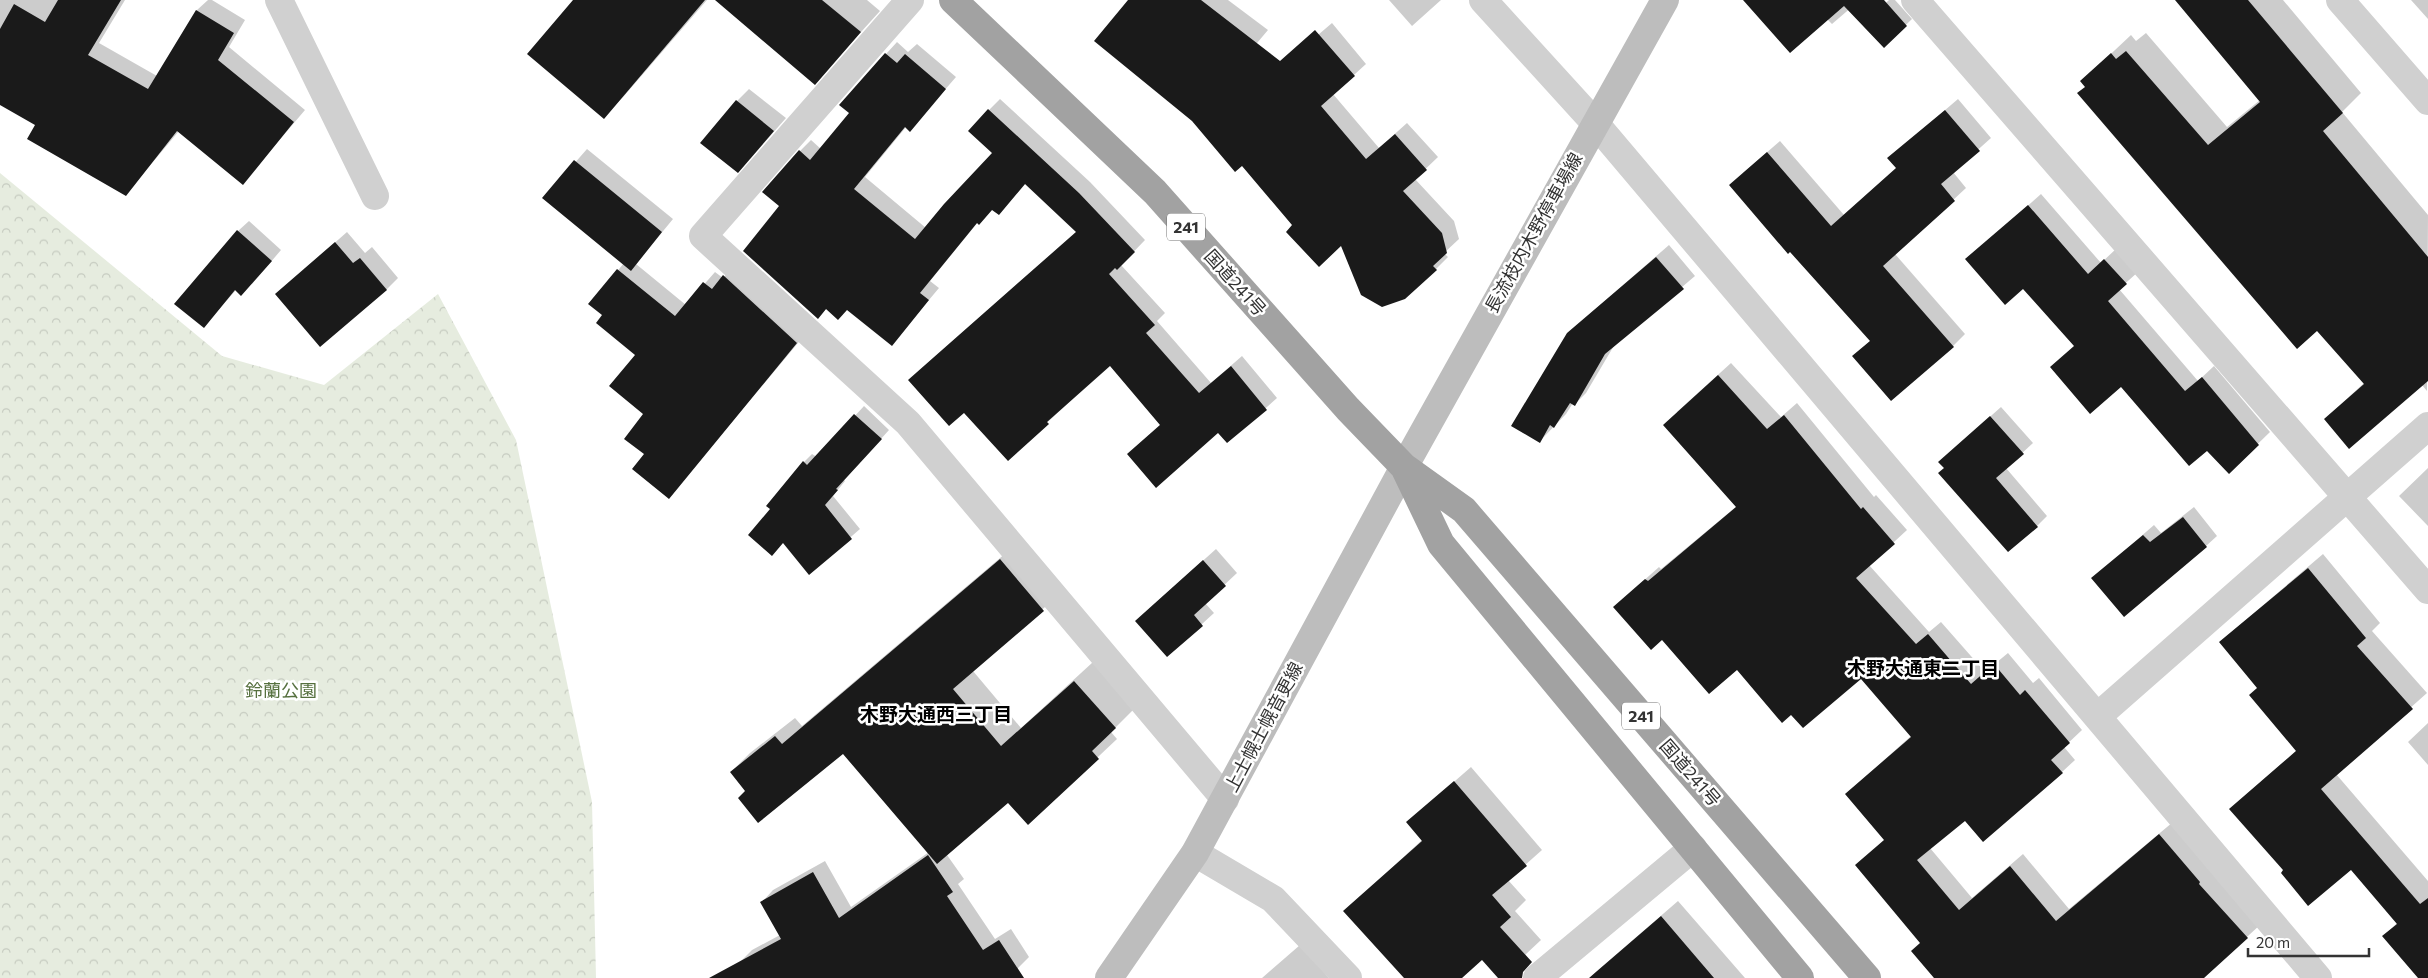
<svg xmlns="http://www.w3.org/2000/svg" width="2428" height="978" font-family="Commissioner,'Noto Sans JP',sans-serif">
<style>
.park{fill:url(#park-crowns)}
.shadow{fill:#0003}
.building{fill:#1a1a1a}
.lines{fill:none;stroke-linecap:round;stroke-linejoin:round}
.minor{stroke:#d0d0d0;stroke-width:28}
.tertiary{stroke:#d0d0d0;stroke-width:28}
.secondary{stroke:#bdbdbd;stroke-width:28}
.trunk{stroke:#a2a2a2;stroke-width:28}
.labels{text-anchor:middle;stroke-width:5;stroke-linejoin:round;paint-order:stroke}
.shield{fill:#fff;stroke:#707070;stroke-width:1}
.shield-label{font-size:16px;font-weight:bold;fill:#333}
.street-label{font-size:18px;fill:#333;stroke:#fff}
.park-label{font-size:18px;fill:#56703f;stroke:#fff}
.neighbourhood-label{font-size:19px;font-weight:bold;fill:#000;stroke:#fff}
</style>
<defs>
<pattern id="park-crowns" width="20" height="18" patternUnits="userSpaceOnUse" patternTransform="scale(1.25)"><rect width="20" height="18" fill="#e6ecdf"/><path d="M2 6a3 3 0 1 1 6 0M12 15a3 3 0 1 1 6 0" fill="none" stroke="#c6cbc0"/></pattern>
</defs>
<rect width="100%" height="100%" fill="#fff"/>
<path class="park" d="M 0,173 L 222,356 L 324,385 L 438,294 L 516,440 L 592,802 L 596,978 L 0,978 Z"/>
<path class="shadow" d="M 0,0 L 125,0 L 99,43 L 157,76 L 197,10 L 208,0 L 212,0 L 245,20 L 229,47 L 305,110 L 243,183 L 179,131 L 126,194 L 37,124 L 0,103 Z
M 575,0 L 707,0 L 624,96 L 604,117 Z
M 717,0 L 867,0 L 880,11 L 815,83 Z
M 1130,0 L 1228,0 L 1268,30 L 1236,68 L 1256,88 L 1332,23 L 1366,64 L 1333,94 L 1379,148 L 1407,123 L 1438,157 L 1415,179 L 1454,221 L 1459,239 L 1444,253 L 1448,257 L 1436,269 L 1341,244 L 1294,225 Z
M 1389,0 L 1441,0 L 1412,26 Z
M 1766,0 L 1860,0 L 1832,24 L 1827,19 Z
M 1889,0 L 1895,0 L 1912,19 L 1884,46 L 1863,24 Z
M 2176,0 L 2283,0 L 2361,93 L 2342,112 L 2428,215 L 2427,391 L 2422,385 L 2325,419 L 2364,383 L 2317,330 L 2082,81 L 2131,35 L 2136,41 L 2146,33 L 2227,127 L 2260,100 Z
M 2411,0 L 2428,0 L 2428,19 Z
M 897,42 L 908,52 L 917,44 L 956,77 L 910,130 L 906,127 L 865,177 L 926,228 L 993,153 L 989,110 L 1000,99 L 1090,182 L 1145,240 L 1121,265 L 1165,313 L 1157,321 L 1211,383 L 1242,356 L 1277,398 L 1228,442 L 1218,431 L 1128,454 L 1161,424 L 1110,364 L 1008,459 L 964,412 L 921,369 L 1077,231 L 1026,183 L 999,214 L 993,209 L 978,222 L 930,281 L 939,288 L 892,344 L 847,309 L 827,308 L 818,318 L 781,206 L 800,151 L 811,140 L 821,149 L 851,113 L 886,54 Z
M 749,89 L 786,118 L 750,159 L 737,101 Z
M 1958,99 L 1991,138 L 1953,172 L 1966,188 L 1895,254 L 1965,334 L 1953,346 L 1854,356 L 1871,340 L 1743,173 L 1780,141 L 1844,215 L 1897,168 L 1889,158 Z
M 587,149 L 673,219 L 636,264 L 686,305 L 715,272 L 723,278 L 735,265 L 808,331 L 669,497 L 646,454 L 645,413 L 637,355 L 604,315 L 590,304 L 624,263 L 544,198 Z
M 2041,194 L 2101,263 L 2117,248 L 2138,272 L 2119,289 L 2198,381 L 2214,366 L 2270,432 L 2229,472 L 2207,449 L 2121,385 L 2075,345 L 2024,287 L 1967,259 Z
M 249,221 L 281,250 L 252,284 L 236,290 L 204,326 L 238,231 Z
M 347,232 L 365,253 L 372,247 L 398,278 L 386,290 L 289,283 Z
M 1669,245 L 1695,276 L 1615,344 L 1586,393 L 1574,405 L 1573,403 L 1566,414 L 1540,441 L 1568,333 Z
M 1731,363 L 1781,417 L 1797,403 L 1874,497 L 1876,495 L 1907,530 L 1869,565 L 1929,632 L 1941,622 L 1985,672 L 2008,653 L 2033,683 L 2039,678 L 2082,730 L 2064,747 L 2075,760 L 2062,772 L 1965,819 L 1930,848 L 1972,898 L 2023,854 L 2069,909 L 2173,822 L 2260,925 L 2202,978 L 1934,978 L 1885,839 L 1846,794 L 1911,736 L 1861,678 L 1792,713 L 1737,668 L 1662,639 L 1614,607 L 1659,567 L 1661,569 L 1737,506 L 1677,412 Z
M 864,406 L 889,430 L 844,480 L 845,481 L 833,496 L 860,529 L 809,573 L 772,509 L 804,462 L 812,454 L 817,457 Z
M 2001,407 L 2033,443 L 2006,468 L 2047,516 L 2037,526 L 1945,468 L 1939,462 Z
M 2428,468 L 2428,526 L 2399,496 Z
M 2194,507 L 2217,536 L 2206,546 L 2093,578 L 2154,525 L 2161,533 Z
M 1020,541 L 1063,591 L 973,671 L 1021,728 L 1093,662 L 1134,709 L 1111,732 L 1117,739 L 1028,823 L 1008,801 L 947,855 L 964,879 L 958,884 L 995,939 L 1011,929 L 1029,957 L 1018,968 L 1003,978 L 735,978 L 740,962 L 752,950 L 780,935 L 762,902 L 773,890 L 825,861 L 851,907 L 929,852 L 844,752 L 747,791 L 731,772 L 750,753 L 795,718 L 802,726 Z
M 1216,549 L 1237,573 L 1205,603 L 1214,613 L 1167,656 L 1149,609 Z
M 2323,554 L 2380,623 L 2372,631 L 2427,693 L 2336,774 L 2428,881 L 2428,972 L 2384,936 L 2398,922 L 2351,868 L 2285,870 L 2246,795 L 2297,750 L 2258,687 L 2220,642 Z
M 2428,723 L 2428,765 L 2408,742 Z
M 1471,767 L 1542,850 L 1508,880 L 1526,900 L 1515,911 L 1541,940 L 1525,955 L 1482,958 L 1460,978 L 1405,978 L 1345,911 L 1422,840 L 1408,822 Z
M 1678,901 L 1745,978 L 1590,978 L 1597,971 Z
M 1300,945 L 1329,978 L 1262,978 Z"/>
<path class="building" d="M 58,0 L 121,0 L 88,55 L 148,89 L 196,10 L 234,33 L 218,60 L 294,122 L 243,185 L 177,131 L 126,196 L 27,139 L 35,125 L 0,105 L 0,29 L 14,4 L 45,22 Z
M 573,0 L 705,0 L 604,119 L 527,54 Z
M 715,0 L 822,0 L 861,32 L 815,85 Z
M 1128,0 L 1201,0 L 1280,61 L 1315,30 L 1355,76 L 1321,106 L 1366,159 L 1395,134 L 1427,170 L 1403,191 L 1442,233 L 1447,253 L 1433,266 L 1437,270 L 1405,299 L 1382,307 L 1361,295 L 1341,246 L 1319,267 L 1286,232 L 1292,225 L 1242,166 L 1235,172 L 1192,121 L 1094,41 Z
M 1743,0 L 1884,0 L 1907,26 L 1884,48 L 1844,6 L 1790,53 Z
M 2175,0 L 2248,0 L 2343,113 L 2323,131 L 2428,257 L 2428,381 L 2349,449 L 2324,419 L 2364,384 L 2317,331 L 2297,349 L 2077,93 L 2085,87 L 2080,81 L 2111,53 L 2116,59 L 2126,51 L 2208,145 L 2260,102 Z
M 885,53 L 897,63 L 905,54 L 946,89 L 910,132 L 905,127 L 854,189 L 915,239 L 944,204 L 992,153 L 968,131 L 988,109 L 1079,193 L 1135,252 L 1117,270 L 1115,268 L 1109,274 L 1155,325 L 1146,333 L 1199,393 L 1231,366 L 1267,410 L 1227,443 L 1218,433 L 1156,488 L 1127,454 L 1160,425 L 1110,366 L 1047,422 L 1049,424 L 1008,461 L 964,413 L 949,426 L 908,380 L 1076,232 L 1025,184 L 999,215 L 992,210 L 979,225 L 977,223 L 920,293 L 929,300 L 892,346 L 847,310 L 838,320 L 826,309 L 818,319 L 743,251 L 779,206 L 762,192 L 799,150 L 810,160 L 849,113 L 839,105 Z
M 736,100 L 774,131 L 738,173 L 700,143 Z
M 1945,110 L 1980,151 L 1941,184 L 1955,201 L 1883,266 L 1954,347 L 1891,401 L 1852,356 L 1870,341 L 1790,252 L 1788,254 L 1729,185 L 1767,152 L 1831,226 L 1896,168 L 1887,158 Z
M 574,160 L 662,232 L 631,271 L 542,198 Z
M 2028,205 L 2088,274 L 2104,259 L 2127,284 L 2108,301 L 2185,391 L 2202,377 L 2259,445 L 2229,474 L 2207,451 L 2189,466 L 2121,387 L 2090,414 L 2050,367 L 2074,346 L 2023,289 L 2005,305 L 1965,259 Z
M 237,230 L 272,261 L 241,296 L 235,290 L 204,328 L 174,304 Z
M 335,242 L 353,263 L 360,258 L 387,290 L 320,347 L 275,294 Z
M 1656,257 L 1684,289 L 1605,354 L 1575,406 L 1570,403 L 1554,428 L 1550,425 L 1540,443 L 1511,426 L 1567,333 Z
M 617,269 L 675,316 L 703,282 L 712,289 L 723,275 L 797,343 L 669,499 L 632,469 L 644,454 L 624,439 L 643,414 L 609,386 L 635,355 L 596,323 L 602,315 L 588,304 Z
M 1718,375 L 1767,429 L 1784,415 L 1861,509 L 1863,507 L 1895,544 L 1856,578 L 1916,644 L 1928,634 L 1971,684 L 1994,664 L 2020,695 L 2025,690 L 2070,743 L 2051,760 L 2063,773 L 1983,842 L 1965,821 L 1917,860 L 1959,910 L 2010,866 L 2056,921 L 2159,834 L 2200,882 L 2199,884 L 2248,938 L 2204,978 L 1934,978 L 1911,951 L 1920,943 L 1855,865 L 1884,840 L 1845,794 L 1911,737 L 1861,679 L 1803,728 L 1791,715 L 1782,723 L 1737,670 L 1709,694 L 1662,640 L 1651,650 L 1613,607 L 1645,579 L 1648,581 L 1736,507 L 1663,425 Z
M 854,414 L 882,439 L 836,489 L 838,490 L 825,505 L 852,539 L 809,575 L 783,543 L 772,556 L 748,535 L 770,509 L 766,506 L 803,461 L 807,465 Z
M 1990,416 L 2024,454 L 1996,478 L 2038,527 L 2008,552 L 1938,473 L 1944,468 L 1938,462 Z
M 2183,517 L 2207,547 L 2124,617 L 2091,578 L 2143,535 L 2150,542 Z
M 1000,559 L 1044,611 L 953,689 L 1001,746 L 1074,681 L 1116,728 L 1092,751 L 1099,759 L 1028,825 L 1008,803 L 937,864 L 843,754 L 758,823 L 738,798 L 745,791 L 730,772 L 775,736 L 782,744 Z
M 1203,560 L 1226,586 L 1194,615 L 1203,626 L 1167,657 L 1135,621 Z
M 2308,568 L 2366,638 L 2357,646 L 2413,709 L 2321,789 L 2420,904 L 2428,898 L 2428,978 L 2418,978 L 2382,936 L 2397,924 L 2351,870 L 2308,906 L 2281,873 L 2283,870 L 2229,809 L 2296,751 L 2249,695 L 2257,688 L 2219,642 Z
M 1454,781 L 1527,866 L 1492,895 L 1511,917 L 1500,927 L 1532,962 L 1523,972 L 1522,978 L 1498,978 L 1482,960 L 1462,978 L 1404,978 L 1343,911 L 1422,841 L 1406,822 Z
M 928,855 L 953,892 L 947,896 L 983,950 L 999,940 L 1024,978 L 709,978 L 781,939 L 760,902 L 813,872 L 839,918 Z
M 1661,916 L 1714,978 L 1589,978 Z"/>
<g class="lines">
<path class="minor" d="M 279,0 L 375,196
M 910,0 L 703,236 L 908,423 L 1225,799
M 1483,0 L 1595,123 L 2318,978
M 1915,0 L 2428,590
M 2340,0 L 2428,101
M 2098,716 L 2428,426
M 1195,853 L 1273,899 L 1348,978"/>
<path class="tertiary" d="M 1537,978 L 1693,848"/>
<path class="secondary" d="M 1109,978 L 1195,853 L 1404,467 L 1665,0"/>
<path class="trunk" d="M 953,0 L 1155,192 L 1348,409 L 1404,467 L 1464,510 L 1867,978
M 1405,469 L 1441,544 L 1800,978"/>
</g>
<g class="labels">
<g class="shield">
<rect x="1167" y="213.5" width="38" height="27" rx="4"/>
<rect x="1622" y="702.5" width="38" height="27" rx="4"/>
</g>
<g class="shield-label">
<text x="1186" y="233">241</text>
<text x="1641" y="722">241</text>
</g>
<g class="street-label">
<text transform="translate(1534 233) rotate(-61)" y="6">長流枝内木野停車場線</text>
<text transform="translate(1235 283) rotate(48)" y="6">国道241号</text>
<text transform="translate(1264 727) rotate(-62)" y="6">上士幌士幌音更線</text>
<text transform="translate(1690 773) rotate(49)" y="6">国道241号</text>
</g>
<g class="park-label">
<text x="281" y="697">鈴蘭公園</text>
</g>
<g class="neighbourhood-label">
<text x="1923" y="675">木野大通東二丁目</text>
<text x="936" y="721">木野大通西三丁目</text>
</g>
</g>
<path d="M2248 948v8h121v-8" fill="none" stroke="#333333" stroke-width="2.5"/>
<text x="2256" y="948" font-size="15" fill="#333333" stroke="#ffffff" stroke-width="4" paint-order="stroke">20 m</text>
</svg>
